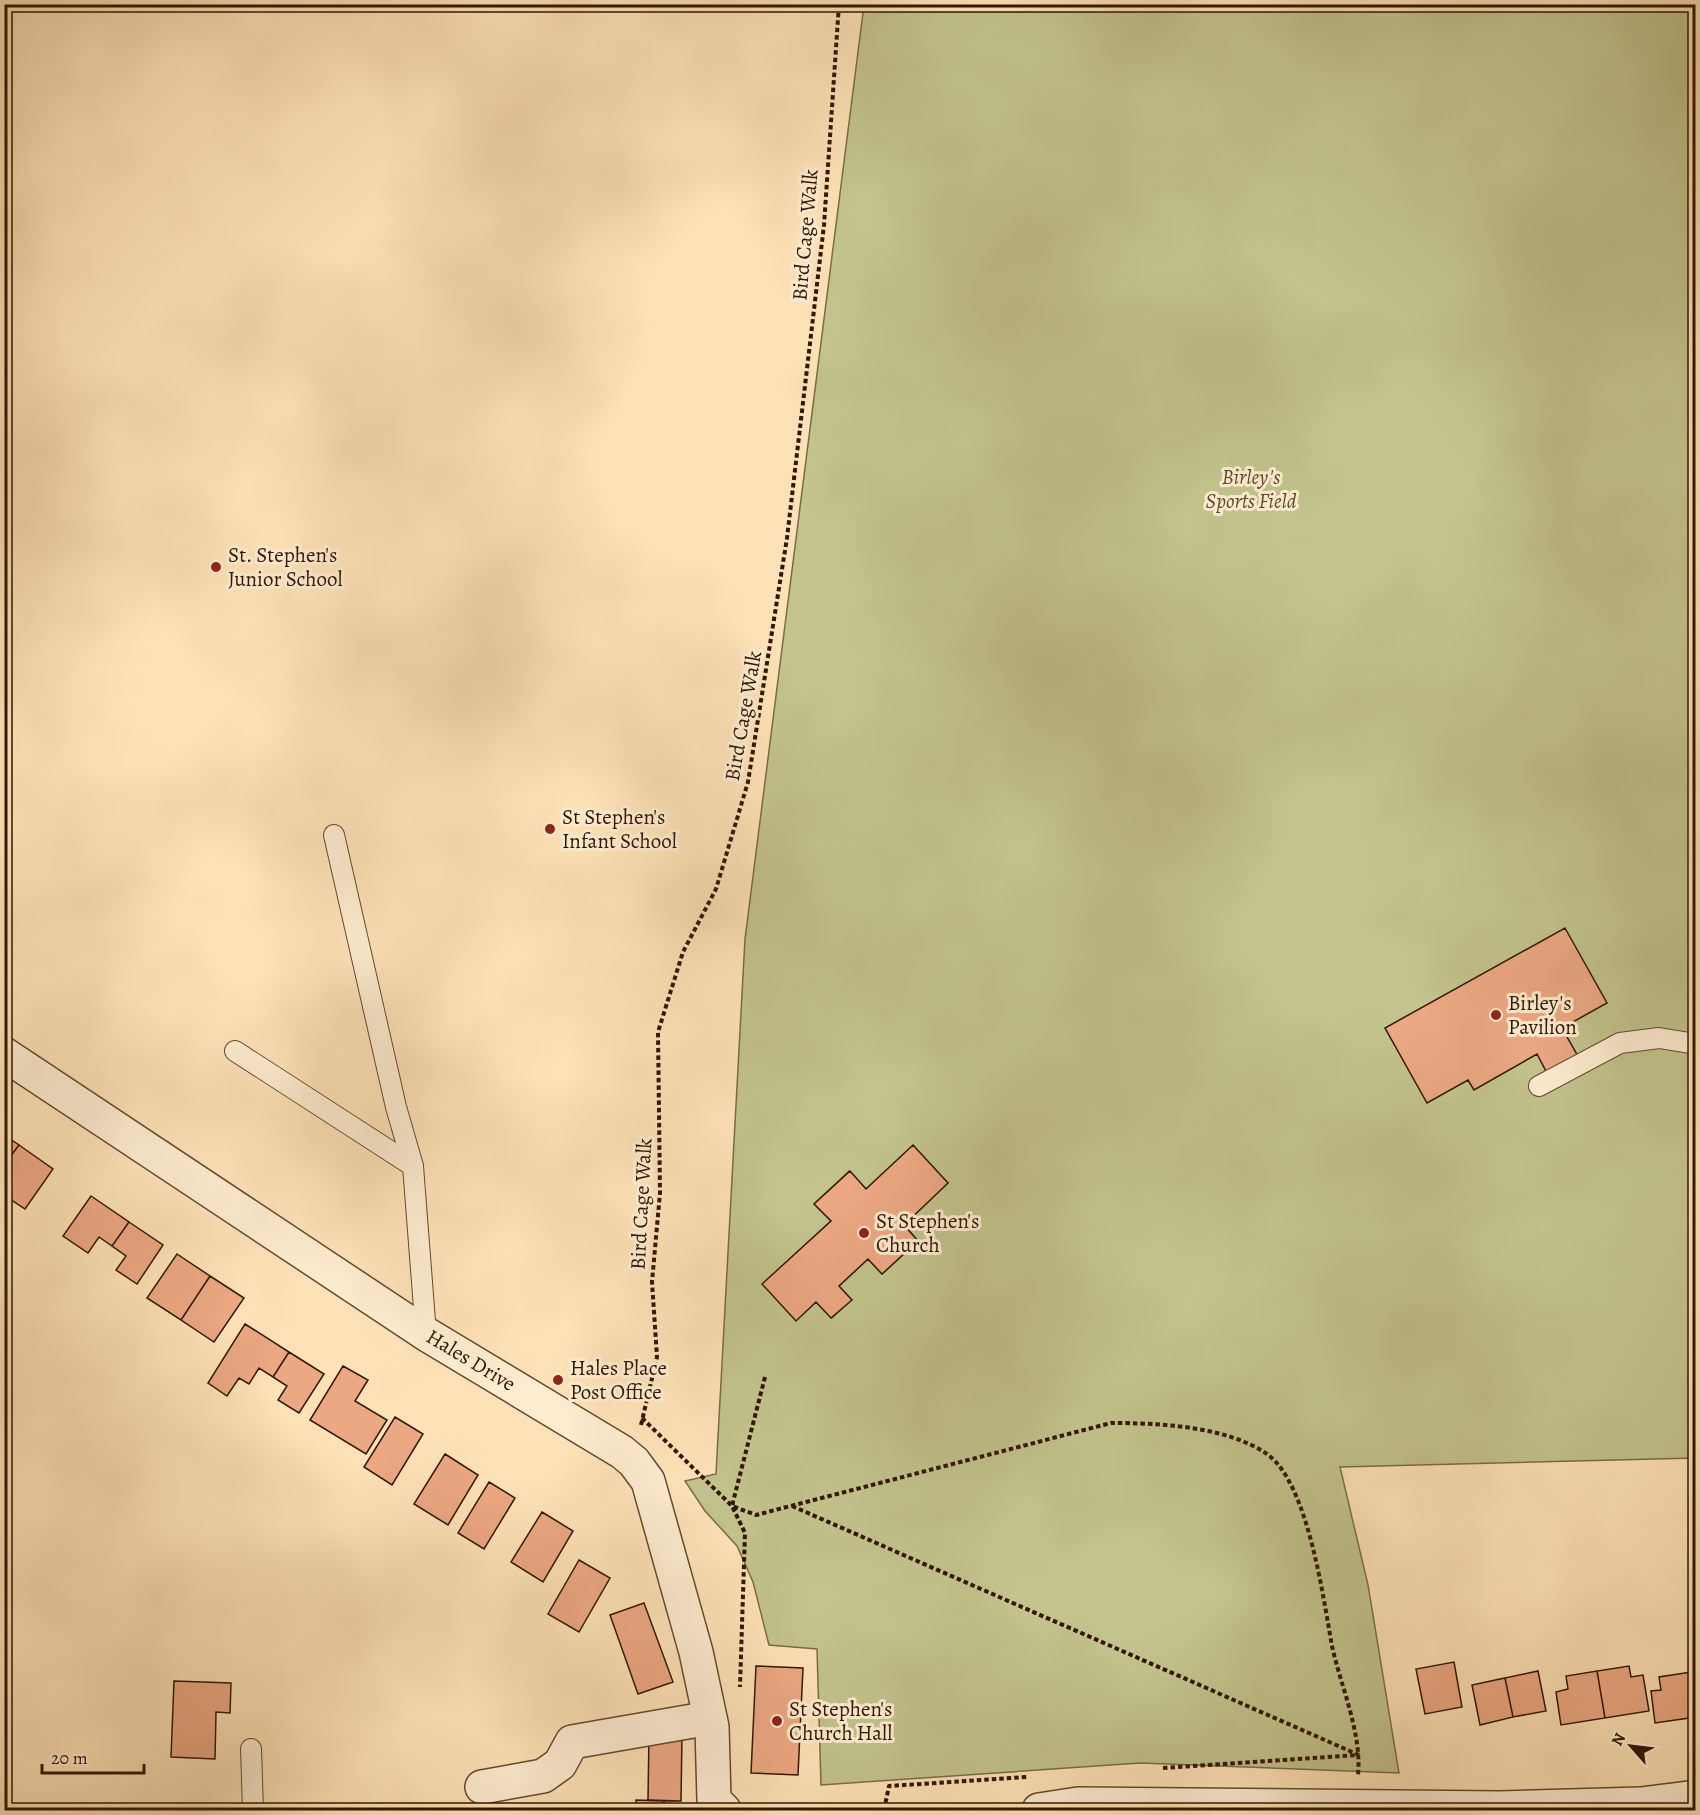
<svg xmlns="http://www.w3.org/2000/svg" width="1700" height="1815" font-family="Alegreya,serif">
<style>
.green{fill:#c2c38d;stroke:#7a6c46;stroke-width:1.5;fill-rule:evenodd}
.building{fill:#eca883;stroke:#311600;stroke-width:1.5}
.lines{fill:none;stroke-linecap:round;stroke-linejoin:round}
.service-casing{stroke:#64492e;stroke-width:22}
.minor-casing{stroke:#64492e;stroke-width:36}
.tertiary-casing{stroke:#64492e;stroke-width:36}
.path{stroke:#311600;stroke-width:4;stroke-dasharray:4.5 3;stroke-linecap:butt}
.service{stroke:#feecd0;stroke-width:20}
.minor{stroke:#feecd0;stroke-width:33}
.tertiary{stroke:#feecd0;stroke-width:33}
.poi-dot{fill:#8f2418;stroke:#feecd0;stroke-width:2}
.labels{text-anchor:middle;stroke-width:6;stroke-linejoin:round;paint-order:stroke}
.street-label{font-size:21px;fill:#311600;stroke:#feecd0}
.park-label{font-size:21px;font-style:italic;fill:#5c4a2a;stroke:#feecd0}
.poi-label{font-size:21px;fill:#311600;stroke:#feecd0;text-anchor:start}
</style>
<rect width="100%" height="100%" fill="#fee2b7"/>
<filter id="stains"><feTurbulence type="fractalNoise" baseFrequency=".00333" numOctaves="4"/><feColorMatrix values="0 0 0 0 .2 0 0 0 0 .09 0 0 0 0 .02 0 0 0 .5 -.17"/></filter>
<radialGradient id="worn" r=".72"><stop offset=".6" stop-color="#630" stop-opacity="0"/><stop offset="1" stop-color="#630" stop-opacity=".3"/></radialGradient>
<path class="green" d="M 864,5 L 1695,5 L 1695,1458 L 1340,1467 L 1368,1585 L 1399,1773 L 1140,1763 L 821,1785 L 817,1649 L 769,1645 L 753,1582 L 737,1546 L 705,1511 L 685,1481 L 716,1474 L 745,939 ZM 913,1146 L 948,1183 L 904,1225 L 918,1241 L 882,1274 L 868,1259 L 839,1286 L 851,1300 L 832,1318 L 816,1302 L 796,1320 L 763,1284 L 831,1221 L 815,1203 L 849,1171 L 866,1189 Z"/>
<path class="building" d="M 1565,928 L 1607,1003 L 1562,1028 L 1579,1058 L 1548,1075 L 1537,1054 L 1474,1090 L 1468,1080 L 1427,1103 L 1385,1028 Z
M 4,1135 L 19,1145 L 4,1165 Z
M 19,1145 L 53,1169 L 25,1209 L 4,1195 L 4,1165 Z
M 913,1145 L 948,1183 L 904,1225 L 918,1241 L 882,1274 L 868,1259 L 839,1286 L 852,1300 L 831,1318 L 816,1302 L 796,1321 L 762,1284 L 831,1221 L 814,1204 L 850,1171 L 866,1189 Z
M 91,1196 L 129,1222 L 112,1246 L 99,1237 L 88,1253 L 63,1236 Z
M 129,1222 L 163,1245 L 137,1284 L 116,1270 L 126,1256 L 112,1246 Z
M 177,1254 L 210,1276 L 181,1320 L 147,1298 Z
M 210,1276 L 244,1298 L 214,1342 L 181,1320 Z
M 245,1324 L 289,1352 L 273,1377 L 259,1368 L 249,1384 L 239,1378 L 227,1396 L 208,1383 Z
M 289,1352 L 324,1374 L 299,1413 L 278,1400 L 287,1386 L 273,1377 Z
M 343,1366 L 368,1380 L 355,1401 L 387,1420 L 366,1454 L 310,1420 Z
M 395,1417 L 423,1434 L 392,1485 L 364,1467 Z
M 445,1454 L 478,1475 L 448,1525 L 414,1504 Z
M 489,1482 L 515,1498 L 484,1549 L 458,1533 Z
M 542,1512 L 573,1531 L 543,1582 L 511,1562 Z
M 579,1560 L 610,1578 L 579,1632 L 548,1614 Z
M 644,1603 L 673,1682 L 638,1694 L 610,1615 Z
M 1454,1662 L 1462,1707 L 1425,1714 L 1416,1669 Z
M 756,1666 L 803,1668 L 798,1775 L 751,1773 Z
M 1629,1666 L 1631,1677 L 1643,1675 L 1649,1711 L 1605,1718 L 1597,1671 Z
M 1538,1671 L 1546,1711 L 1513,1717 L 1505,1678 Z
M 1597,1671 L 1605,1718 L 1561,1725 L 1556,1692 L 1568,1689 L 1566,1676 Z
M 1691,1672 L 1696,1717 L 1655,1723 L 1651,1691 L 1661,1690 L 1659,1677 Z
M 1505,1678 L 1513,1717 L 1480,1725 L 1472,1685 Z
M 174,1681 L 231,1683 L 230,1713 L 216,1712 L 215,1759 L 171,1757 Z
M 649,1735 L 682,1736 L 681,1801 L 648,1800 Z
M 636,1800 L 664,1801 L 664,1810 L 636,1810 Z"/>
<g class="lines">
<defs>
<path id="service" d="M 334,835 L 396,1107 L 413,1166
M 235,1051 L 413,1166 L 426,1334
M 1539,1086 L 1620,1043 L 1659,1038 L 1696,1044
M 251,1749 L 253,1810"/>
<path id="minor" d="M 4,1054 L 426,1334 L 622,1452 L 634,1462 L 648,1481 L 696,1652 L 712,1727 L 714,1800 L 724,1810
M 482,1787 L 543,1776 L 560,1764 L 572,1742 L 710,1718"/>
<path id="tertiary" d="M 1039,1810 L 1078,1804 L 1499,1808 L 1641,1804 L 1696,1797"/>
</defs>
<use href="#service" class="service-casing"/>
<use href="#minor" class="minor-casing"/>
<use href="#tertiary" class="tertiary-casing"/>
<path class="path" d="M 765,1377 L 732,1506 L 756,1515 L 1111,1423 C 1159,1423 1226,1426 1267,1454 C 1308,1483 1323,1597 1332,1646 C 1341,1687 1362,1733 1358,1775
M 642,1418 L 732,1506 L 745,1533 L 740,1687
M 641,1425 L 657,1357 L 652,1282 L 660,1193 L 658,1032 L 683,952 L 716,889 L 748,782 L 787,538 L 824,225 L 839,4
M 792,1506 L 1359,1755
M 1163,1768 L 1359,1755
M 884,1810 L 889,1786 L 1027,1777"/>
<use href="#service" class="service"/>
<use href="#minor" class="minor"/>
<use href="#tertiary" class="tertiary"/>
</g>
<g class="poi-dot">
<circle cx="216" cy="567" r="6"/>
<circle cx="550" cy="829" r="6"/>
<circle cx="1496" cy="1015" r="6"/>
<circle cx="864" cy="1233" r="6"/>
<circle cx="558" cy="1380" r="6"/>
<circle cx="777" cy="1721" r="6"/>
</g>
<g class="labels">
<g class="street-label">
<text transform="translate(805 235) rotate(-85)" y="7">Bird Cage Walk</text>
<text transform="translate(743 716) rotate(-80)" y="7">Bird Cage Walk</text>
<text transform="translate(641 1204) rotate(-87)" y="7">Bird Cage Walk</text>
<text transform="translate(471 1360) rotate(31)" y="7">Hales Drive</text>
</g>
<g class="park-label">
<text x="1251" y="484">Birley's<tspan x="1251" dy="24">Sports Field</tspan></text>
</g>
<g class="poi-label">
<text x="228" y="562">St. Stephen's<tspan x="228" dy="24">Junior School</tspan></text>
<text x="562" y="824">St Stephen's<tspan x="562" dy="24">Infant School</tspan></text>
<text x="1508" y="1010">Birley's<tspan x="1508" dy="24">Pavilion</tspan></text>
<text x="876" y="1228">St Stephen's<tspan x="876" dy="24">Church</tspan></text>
<text x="570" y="1375">Hales Place<tspan x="570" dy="24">Post Office</tspan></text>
<text x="789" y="1716">St Stephen's<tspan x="789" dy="24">Church Hall</tspan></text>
</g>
</g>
<rect width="1700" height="1815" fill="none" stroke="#fee2b7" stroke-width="24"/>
<rect x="6" y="6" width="1688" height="1803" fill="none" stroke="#311600" stroke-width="3"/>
<rect x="12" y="12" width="1676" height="1791" fill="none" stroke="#311600" stroke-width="1.5"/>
<g transform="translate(1631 1746) rotate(298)" stroke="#feecd0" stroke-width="4.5" paint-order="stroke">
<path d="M0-4.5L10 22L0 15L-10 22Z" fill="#311600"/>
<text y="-9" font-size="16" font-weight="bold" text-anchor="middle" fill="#311600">N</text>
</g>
<path d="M42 1764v9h102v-9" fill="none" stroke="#311600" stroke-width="3"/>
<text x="51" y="1764" font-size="18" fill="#311600" stroke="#feecd0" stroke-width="4.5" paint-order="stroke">20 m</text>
<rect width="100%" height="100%" filter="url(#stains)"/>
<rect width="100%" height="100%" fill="url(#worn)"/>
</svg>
